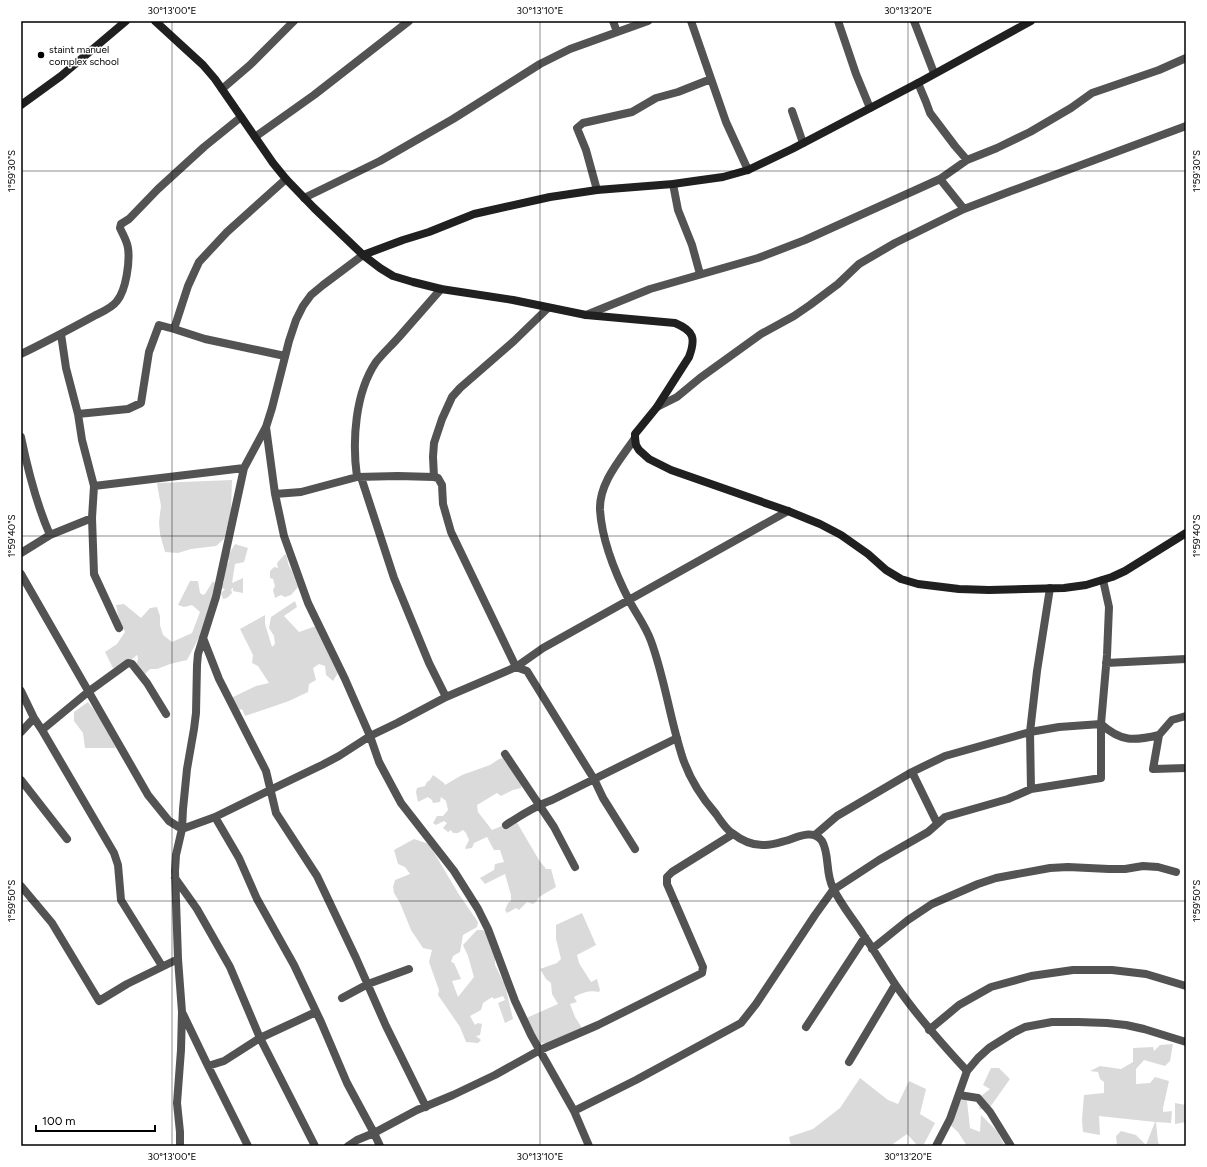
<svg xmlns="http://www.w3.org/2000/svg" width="1207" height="1167" font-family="Figtree,sans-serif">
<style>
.green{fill:#dadada}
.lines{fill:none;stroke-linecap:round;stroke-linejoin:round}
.street{stroke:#535353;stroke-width:8}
.secondary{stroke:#202020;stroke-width:8}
.ticks{fill:none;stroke:#000;stroke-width:1;stroke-opacity:0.45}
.poi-dot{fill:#000;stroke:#fff;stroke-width:1.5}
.labels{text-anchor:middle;stroke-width:3;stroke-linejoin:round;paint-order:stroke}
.poi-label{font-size:10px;fill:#000;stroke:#fff;text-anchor:start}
.neatline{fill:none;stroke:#000;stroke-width:1.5}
.ticks-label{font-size:10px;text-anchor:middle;fill:#000}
</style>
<rect width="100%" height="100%" fill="#fff"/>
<path class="green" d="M 232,480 L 231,512 L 224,539 L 216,546 L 191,549 L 178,553 L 165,552 L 160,534 L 159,522 L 161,506 L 157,484 L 158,483 Z
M 235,544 L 248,548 L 244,562 L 235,564 L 232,583 L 243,578 L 243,593 L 233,591 L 233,588 L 231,589 L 232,593 L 227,598 L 223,599 L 221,593 L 225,589 L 220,588 L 219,583 L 224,583 C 222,575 224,568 229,561 L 227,557 Z
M 285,554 C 288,557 287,561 289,566 C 293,572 295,580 298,587 L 291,595 L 285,597 L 281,595 L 275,598 L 273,590 L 275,586 L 273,579 L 270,578 L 270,571 L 274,567 L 278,568 L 277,563 Z
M 190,581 L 198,581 L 200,593 L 203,595 L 205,594 L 213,581 L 216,584 L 202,632 L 187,660 L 170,664 L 157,669 L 150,669 L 144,675 L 136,667 L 138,658 L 137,655 L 126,664 L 113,668 L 105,652 L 117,644 L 125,632 L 119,620 L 116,605 L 124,604 L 141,618 L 150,608 L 157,607 L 160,616 L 160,625 L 163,635 L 172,642 L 192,633 L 200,612 L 192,605 L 184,607 L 178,605 Z
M 295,601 L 297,607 L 284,616 L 299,632 L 319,625 L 338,673 L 333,681 L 326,675 L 325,666 L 319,664 L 313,668 L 316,680 L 309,684 L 308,692 L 289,701 L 245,716 L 242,709 L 239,710 L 231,698 L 256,686 L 269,683 L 258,666 L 252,663 L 253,655 L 240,629 L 265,615 L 265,624 L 272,647 L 275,644 L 274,636 L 269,628 L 271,617 Z
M 88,702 L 98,715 L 116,748 L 85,748 L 83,733 L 74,721 L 74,712 Z
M 503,758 L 522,783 L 521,788 L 513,790 L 501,796 L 497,793 L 477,805 L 478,812 L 492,830 L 509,823 L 516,821 L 539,860 L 546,869 L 551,869 L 556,887 L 539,897 L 537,901 L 533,904 L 527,902 L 519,910 L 516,908 L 507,913 L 505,910 L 508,903 L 511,901 L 511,895 L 505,874 L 485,884 L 480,878 L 494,870 L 495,864 L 504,862 L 500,850 L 494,850 L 487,837 L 474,843 L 472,848 L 465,849 L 466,846 L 469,840 L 466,833 L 463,830 L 458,833 L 453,833 L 451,830 L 448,832 L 443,828 L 447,823 L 444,821 L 436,825 L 433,823 L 437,816 L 443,816 L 448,810 L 446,801 L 441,797 L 440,802 L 433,803 L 432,800 L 428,797 L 418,802 L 416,792 L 417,788 L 425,786 L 427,782 L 430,780 L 433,775 L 444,783 L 445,785 L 462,775 L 490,765 L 499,759 Z
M 414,839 L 429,844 L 458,893 L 478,922 L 477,927 L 463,935 L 460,952 L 453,956 L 451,962 L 454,963 L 461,979 L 452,981 L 458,997 L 474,977 L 468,956 L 463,945 L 477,930 L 483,930 L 492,941 L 490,946 L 495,956 L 495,965 L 505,985 L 513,1019 L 505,1023 L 498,1003 L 505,1000 L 503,996 L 494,999 L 492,997 L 483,1003 L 481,1010 L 470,1016 L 475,1025 L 478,1023 L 482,1024 L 480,1035 L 476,1036 L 481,1040 L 478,1043 L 466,1042 L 460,1027 L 438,995 L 439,990 L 429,962 L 432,950 L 423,948 L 411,930 L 400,903 L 394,893 L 393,887 L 395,880 L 410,874 L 405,867 L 398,864 L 394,850 Z
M 582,913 L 596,945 L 577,955 L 579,963 L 591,982 L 597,979 L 600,990 L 599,992 C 589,990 582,993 574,997 L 577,1002 L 570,1004 L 575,1017 L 582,1028 L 554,1044 L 536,1043 L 524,1019 L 558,1004 L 552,994 L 551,983 L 546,979 L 540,969 L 557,963 L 561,959 L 556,939 L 556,925 Z
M 1173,1044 L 1170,1061 L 1165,1066 L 1144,1060 L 1136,1069 L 1136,1084 L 1150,1083 L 1155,1077 L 1169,1081 L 1163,1108 L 1163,1112 L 1172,1111 L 1171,1123 L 1156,1122 L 1158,1142 L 1160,1146 L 1117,1146 L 1116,1136 L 1121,1131 L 1136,1135 L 1146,1145 L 1155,1122 L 1099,1116 L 1100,1135 L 1083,1132 L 1082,1120 L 1084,1095 L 1104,1093 L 1104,1082 L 1100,1079 L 1098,1072 L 1090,1071 L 1100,1066 L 1121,1069 L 1133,1062 L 1133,1048 L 1153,1047 L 1154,1051 L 1160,1045 Z
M 991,1068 L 999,1068 L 1010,1079 L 988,1110 L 979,1109 L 981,1096 L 990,1089 L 983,1085 Z
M 860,1078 L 888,1100 L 898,1104 L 909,1081 L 926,1089 L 920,1114 L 935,1123 L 923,1146 L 918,1146 L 907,1134 L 893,1144 L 892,1146 L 791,1146 L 789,1137 L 813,1129 L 840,1108 Z
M 964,1096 L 967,1101 L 970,1128 L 980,1132 L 981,1115 L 997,1131 L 1005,1146 L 967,1146 L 958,1132 L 948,1123 Z
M 1175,1103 L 1186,1105 L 1186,1122 L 1175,1124 Z"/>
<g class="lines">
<path class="street" d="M 613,21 L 617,32
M 691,21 L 726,122 L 748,170
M 838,21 L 856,74 L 870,108
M 914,21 L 934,73
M 918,83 L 926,102 L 930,113 L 955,146 L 967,160
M 222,89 L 250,65 L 294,21
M 792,111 L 803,143
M 255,137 L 314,95 L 409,21
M 940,179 L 964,209
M 673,184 L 678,210 L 692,245 L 700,274
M 597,190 L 586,150 L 577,128 L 583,123 L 632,112 L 656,98 L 678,92 L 711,79
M 304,198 L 380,161 L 453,119 L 540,64 L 570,49 L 648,21
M 586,315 L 650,289 L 758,258 L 805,240 L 940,179 L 967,160 L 997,148 L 1030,132 L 1071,108 L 1092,93 L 1159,70 L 1186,58
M 174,329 L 205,339 L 285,356
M 61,334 L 66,368 L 78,414
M 21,354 C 46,342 70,329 94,316 C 102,312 112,308 117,301 C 126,290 130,262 128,248 C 127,241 123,235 120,228 L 121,224 L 129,219 L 158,189 L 204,147 L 241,117
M 657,407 L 677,397 L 700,378 L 761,334 L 794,316 L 810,305 L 838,284 L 859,264 L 895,243 L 964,209 L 1011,191 L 1186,126
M 266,427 L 275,494 L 284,536 L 308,603 L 345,679 L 370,736 L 379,762 L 401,803 L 454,871 L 478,909 L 488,929 L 515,1001 L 531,1035 L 574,1111 L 589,1146
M 21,437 C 28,471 36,503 50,535
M 635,438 C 620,460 599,483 600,510 C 602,542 615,573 630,602 C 637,615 646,627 651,641 C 665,679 670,720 683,759 C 690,779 702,798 716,814 C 721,821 725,828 732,833 C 741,840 752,846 765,845 C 772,845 778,843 785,841 C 796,838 813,828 822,841 C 830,855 825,873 833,888 C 841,905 854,920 864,936 C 875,951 884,968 895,984 C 916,1015 941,1043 967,1071
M 357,477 L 398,476 L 434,477 L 438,478 L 442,485 L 443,504 L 451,532 L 516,667 L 527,671 L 594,779 L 603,798 L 635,849
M 434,477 L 433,457 L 434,443 L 442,419 L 452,397 L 460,388 L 514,341 L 548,308
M 94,486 L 244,468
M 275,494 L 301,492 L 357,477 C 352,441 355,393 376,362 C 383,353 392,345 399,337 C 413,321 427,305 441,289
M 21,553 L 50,535 L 92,518
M 21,574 L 148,795 L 169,821 L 182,829 L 215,817 L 270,790 L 322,765 L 339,756 L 370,736 L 397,723 L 446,697 L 429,663 L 394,578 L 361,477
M 1050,588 L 1037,671 L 1030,732 L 1031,789 L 1101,778 L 1101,724 L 1107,655 L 1109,607 L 1103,580
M 119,628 L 94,574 L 92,518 L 94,486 L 82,440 L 78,414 L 128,409 L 141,403 L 149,352 L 159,325 L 174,329 L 188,286 L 199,262 L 227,232 L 286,179
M 203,638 L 219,679 L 266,771 L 276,813 L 317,876 L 356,958 L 386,1026 L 426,1107
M 1106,663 L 1186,659
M 21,691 L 34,718 L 42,730 L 88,692 L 128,663 L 132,664 L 147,683 L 166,714
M 446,697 L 516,667 L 543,648 L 788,511
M 1186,716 L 1172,720 L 1159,735 L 1153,769 L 1186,768
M 42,730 L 114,853 L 118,865 L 121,900 L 162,966
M 21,732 L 34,718
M 505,754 L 554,827 L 575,867
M 912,772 L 937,823
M 21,780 L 67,839
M 215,817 L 239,858 L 257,899 L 294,965 L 321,1022 L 347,1083 L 374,1133 L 417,1110 L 453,1095 L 495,1075 L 540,1050 L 598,1025 L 702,973 L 703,967 L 667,884 L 667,877 L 672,872 L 733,834
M 506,825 C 521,815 535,806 552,800 L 677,738
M 815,835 L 837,816 L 912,772 L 945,756 L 1030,732 L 1059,727 L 1101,724 C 1121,742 1134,741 1159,735
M 175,878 L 197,909 L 230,967 L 260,1038 L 315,1146
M 21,886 L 52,923 L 99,1001 L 127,984 L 178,959
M 872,949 L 908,920 L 932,904 L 978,884 L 996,878 L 1050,868 L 1068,867 L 1109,869 L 1125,869 L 1143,866 L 1158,867 L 1176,872
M 342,998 L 368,984 L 409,969
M 183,1014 L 208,1066 L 224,1061 L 260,1038 L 316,1012
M 806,1027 L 865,937
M 929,1030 L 959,1005 L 991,987 L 1031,976 L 1073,970 L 1112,970 L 1146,974 L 1186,986
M 849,1062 L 895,985
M 208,1066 L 248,1146
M 959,1095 L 978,1098 L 990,1112 L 1011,1146
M 574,1111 L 636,1080 L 741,1023 L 756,1004 L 815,915 L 833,890 L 879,860 L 928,832 L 945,817 L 1008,799 L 1031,789
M 180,1146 L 180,1132 L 177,1103 L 181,1050 L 182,1012 L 178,959 L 175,871 L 176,855 L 182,829 L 183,809 L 187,769 L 194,729 L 196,713 L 197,665 L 198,654 L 216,597 L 244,468 L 266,427 L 272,408 L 289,341 L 296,320 L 303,306 L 311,295 L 323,285 L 363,255
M 348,1146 L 357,1140 L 374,1133 L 380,1146
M 936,1146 L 950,1119 L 967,1071 L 978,1058 L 989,1048 L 1013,1033 L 1025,1027 L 1052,1022 L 1078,1022 L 1107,1023 L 1126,1025 L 1144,1029 L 1186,1042"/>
<path class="secondary" d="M 155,21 L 203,65 L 215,79 L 273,163 L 286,179 L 314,208 L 363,255 L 380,268 L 393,276 L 413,282 L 441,289 L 513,300 L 586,315 L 675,323 C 694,331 696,338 689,357 L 657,407 L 635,434 L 635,438 L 636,445 L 639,450 L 649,459 L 671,470 L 788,511 L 820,524 L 841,535 L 868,554 L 886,570 L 901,579 L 918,584 L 959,589 L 989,590 L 1064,588 L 1086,585 L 1112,577 L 1125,571 L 1186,533
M 21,105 L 61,76 L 126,21
M 363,255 L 403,240 L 429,232 L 474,214 L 550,197 L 597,190 L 673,184 L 694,181 L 723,177 L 748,170 L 792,149 L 918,83 L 1031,21"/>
</g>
<path class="ticks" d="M 172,21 L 172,1146M 540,21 L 540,1146M 908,21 L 908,1146M 21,171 L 1186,171M 21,536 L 1186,536M 21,901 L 1186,901"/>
<circle class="poi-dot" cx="41" cy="55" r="4"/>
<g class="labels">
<g class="poi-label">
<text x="49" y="53">staint manuel<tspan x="49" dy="12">complex school</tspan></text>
</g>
</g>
<rect width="1207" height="1167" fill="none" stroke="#ffffff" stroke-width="44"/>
<path d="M36 1125v6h119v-6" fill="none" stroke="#000000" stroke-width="2"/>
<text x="42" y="1125" font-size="12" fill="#000000" stroke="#ffffff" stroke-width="3" paint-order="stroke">100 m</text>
<rect x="22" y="22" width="1163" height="1123" class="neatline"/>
<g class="ticks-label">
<text x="172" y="14">30°13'00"E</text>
<text x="540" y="14">30°13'10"E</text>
<text x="908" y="14">30°13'20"E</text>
<text transform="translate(11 171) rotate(-90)" y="4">1°59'30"S</text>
<text transform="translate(1196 171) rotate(-90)" y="4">1°59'30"S</text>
<text transform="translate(11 536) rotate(-90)" y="4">1°59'40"S</text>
<text transform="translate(1196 536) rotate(-90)" y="4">1°59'40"S</text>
<text transform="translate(11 901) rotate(-90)" y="4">1°59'50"S</text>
<text transform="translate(1196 901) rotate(-90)" y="4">1°59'50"S</text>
<text x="172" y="1160">30°13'00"E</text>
<text x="540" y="1160">30°13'10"E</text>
<text x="908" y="1160">30°13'20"E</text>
</g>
</svg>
